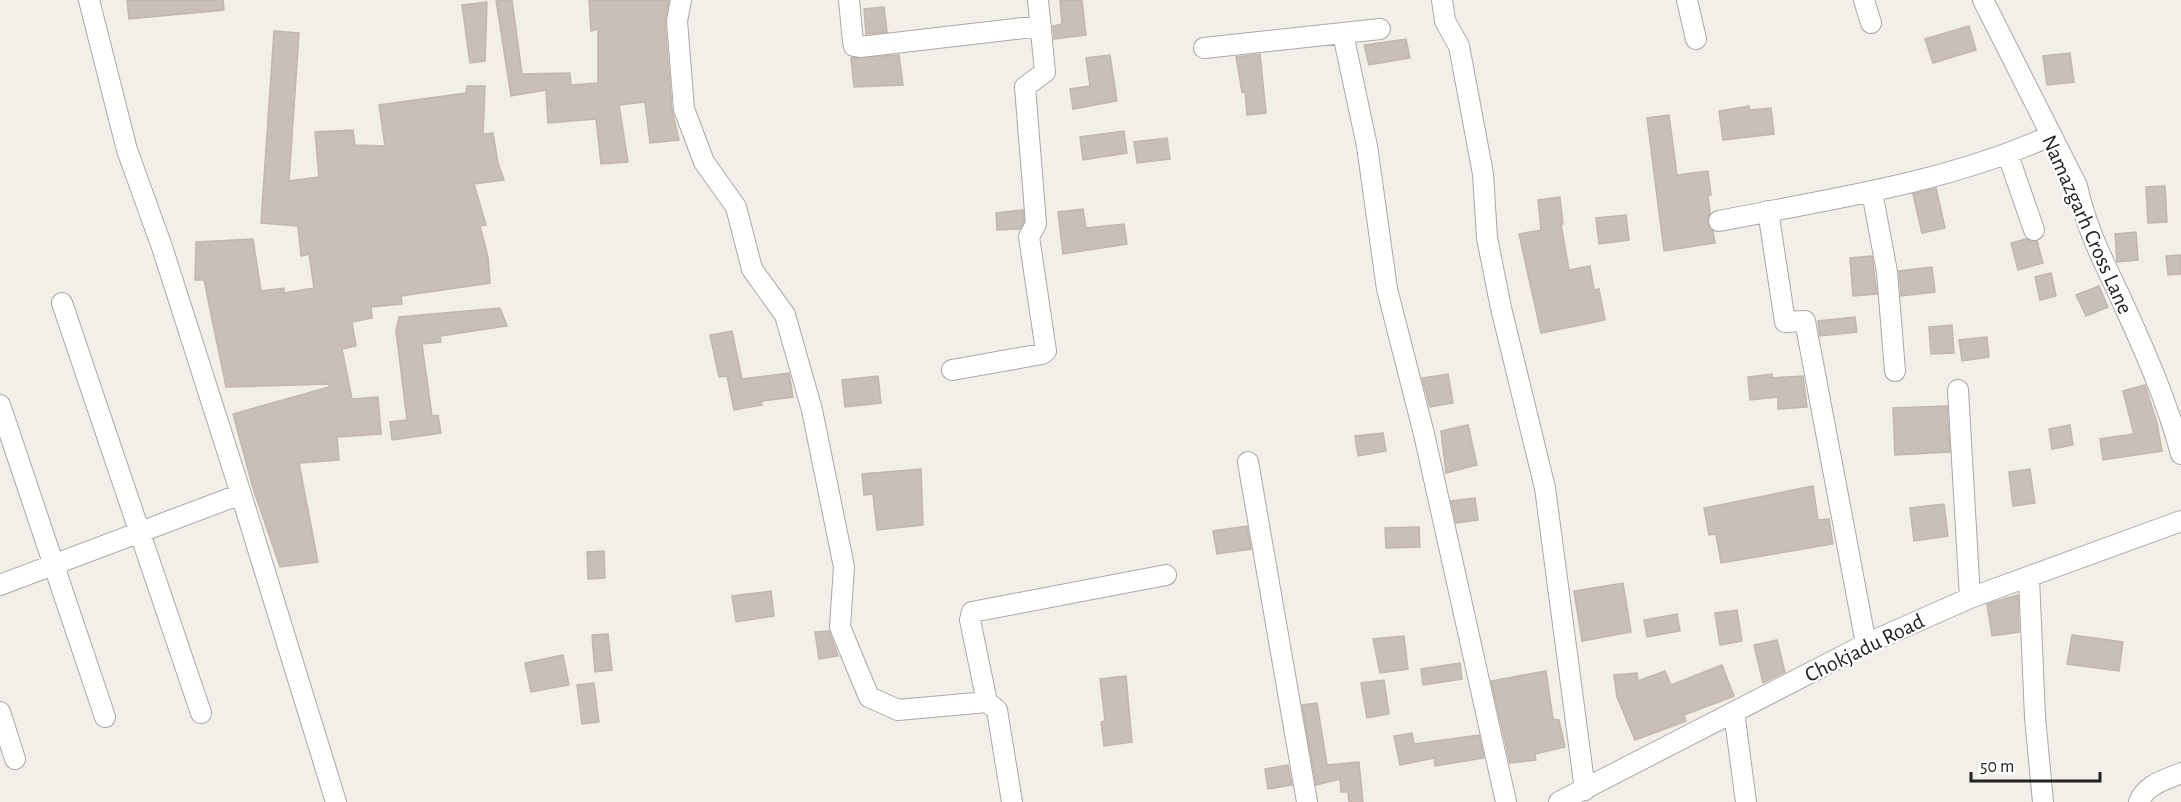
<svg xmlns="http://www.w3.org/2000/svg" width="2181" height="802" font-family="'Alegreya Sans',sans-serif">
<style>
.building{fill:#c7bfb8;stroke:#c4b6ab;stroke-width:1.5}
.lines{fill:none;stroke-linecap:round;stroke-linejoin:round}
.minor-casing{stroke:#a9a9a9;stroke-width:22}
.minor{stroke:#fff;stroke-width:20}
.labels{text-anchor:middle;stroke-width:4.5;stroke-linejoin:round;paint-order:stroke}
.street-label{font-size:22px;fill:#222;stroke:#fff}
</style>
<rect width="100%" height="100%" fill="#f2efe9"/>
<path class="building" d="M 127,0 L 223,0 L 224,10 L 129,19 Z
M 496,0 L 512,0 L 522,74 L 570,73 L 571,85 L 598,83 L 598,29 L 591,31 L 589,0 L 669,0 L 665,22 L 672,110 L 679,140 L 650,143 L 645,102 L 619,105 L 628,162 L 601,164 L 596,119 L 548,123 L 546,90 L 511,96 Z
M 1060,0 L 1082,0 L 1086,35 L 1054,39 L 1053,26 L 1062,24 Z
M 487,2 L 485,61 L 470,63 L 462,5 Z
M 884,7 L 887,32 L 866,34 L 864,9 Z
M 1969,26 L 1976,50 L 1933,63 L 1925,39 Z
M 274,31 L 299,33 L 289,181 L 319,177 L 315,132 L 353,130 L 355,145 L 385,146 L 379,105 L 466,93 L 467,86 L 485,86 L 483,134 L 493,133 L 498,163 L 504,180 L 474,184 L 486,225 L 480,226 L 488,257 L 490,283 L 401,296 L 402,304 L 371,307 L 372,318 L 352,322 L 356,346 L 342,349 L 352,399 L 378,397 L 381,434 L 337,437 L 339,460 L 299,463 L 318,562 L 280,567 L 253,488 L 233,414 L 329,387 L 329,384 L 226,387 L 204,280 L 195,280 L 196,242 L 253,239 L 261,291 L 284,288 L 284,293 L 314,288 L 309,254 L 301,256 L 298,226 L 261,223 Z
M 1406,39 L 1410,58 L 1369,65 L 1364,45 Z
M 2070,53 L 2074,82 L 2047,85 L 2043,56 Z
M 1260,54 L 1266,113 L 1247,115 L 1245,91 L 1242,92 L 1236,57 Z
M 899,55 L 903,85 L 854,87 L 851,58 Z
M 1110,55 L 1117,101 L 1073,109 L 1070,89 L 1090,86 L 1086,58 Z
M 1749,106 L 1750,110 L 1771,108 L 1774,134 L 1723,140 L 1719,111 Z
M 1669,115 L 1677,175 L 1708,171 L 1711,195 L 1708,195 L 1710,213 L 1707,223 L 1713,231 L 1715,243 L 1664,251 L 1647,118 Z
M 1124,131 L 1127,153 L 1083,160 L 1080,137 Z
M 1167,138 L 1170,159 L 1137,163 L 1134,142 Z
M 2165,186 L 2167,222 L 2148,223 L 2146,187 Z
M 1936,188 L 1945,228 L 1922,233 L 1913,194 Z
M 1560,197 L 1563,224 L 1561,224 L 1569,270 L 1590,266 L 1594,290 L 1599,289 L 1605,320 L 1541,333 L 1519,234 L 1541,230 L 1538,200 Z
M 1083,209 L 1086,228 L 1124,224 L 1127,244 L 1063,254 L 1058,212 Z
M 1023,210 L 1024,221 L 1020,229 L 997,230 L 996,213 Z
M 1626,215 L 1629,240 L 1599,244 L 1596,218 Z
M 2136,232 L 2138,260 L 2117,262 L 2115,234 Z
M 2026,239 L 2037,241 L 2043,263 L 2018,270 L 2011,243 Z
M 2181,255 L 2181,274 L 2168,275 L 2166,256 Z
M 1872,256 L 1877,294 L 1853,296 L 1850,258 Z
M 1932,267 L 1935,292 L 1901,296 L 1899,271 Z
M 2051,273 L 2056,296 L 2040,300 L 2035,277 Z
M 2099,286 L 2108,307 L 2086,316 L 2076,295 Z
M 500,308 L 507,326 L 440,336 L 441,342 L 422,344 L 432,416 L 438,415 L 441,433 L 392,440 L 390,422 L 407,420 L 396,331 L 399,317 Z
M 1855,317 L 1857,332 L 1820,336 L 1818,321 Z
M 1952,325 L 1954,353 L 1931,354 L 1929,327 Z
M 732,331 L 742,379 L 789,373 L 793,397 L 761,401 L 762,405 L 734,410 L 727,376 L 719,377 L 710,335 Z
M 1987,337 L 1989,357 L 1962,361 L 1959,340 Z
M 1448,374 L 1453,403 L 1430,407 L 1422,378 Z
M 1772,374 L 1772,378 L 1803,376 L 1807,407 L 1778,409 L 1778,397 L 1750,400 L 1748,377 Z
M 878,376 L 881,403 L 845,407 L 842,380 Z
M 2145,385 L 2157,423 L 2162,451 L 2103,460 L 2100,439 L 2134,434 L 2123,391 Z
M 1947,406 L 1950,452 L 1895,455 L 1893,408 Z
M 1468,425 L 1477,465 L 1446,473 L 1441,431 Z
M 2070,425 L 2073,445 L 2052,449 L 2049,429 Z
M 1383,433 L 1386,451 L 1358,456 L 1355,436 Z
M 921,469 L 923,525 L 877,530 L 873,494 L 864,495 L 862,474 Z
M 2030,469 L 2035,503 L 2013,506 L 2009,472 Z
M 1813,486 L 1818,520 L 1829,519 L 1833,544 L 1721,563 L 1716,534 L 1709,535 L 1704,508 Z
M 1475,498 L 1478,520 L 1456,523 L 1451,501 Z
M 1944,504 L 1948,536 L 1914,541 L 1910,508 Z
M 1247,526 L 1251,549 L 1217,554 L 1213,531 Z
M 1419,527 L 1420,547 L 1386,548 L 1385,528 Z
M 604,551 L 605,578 L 588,579 L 587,552 Z
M 1623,583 L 1631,632 L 1582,641 L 1574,591 Z
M 771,591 L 774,616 L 736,622 L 732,596 Z
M 2018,595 L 2019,632 L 1992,636 L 1987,604 Z
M 1737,610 L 1742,641 L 1720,645 L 1715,613 Z
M 1677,614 L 1680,631 L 1647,637 L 1644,620 Z
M 829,631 L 838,656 L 819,659 L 815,632 Z
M 608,634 L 612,670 L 595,672 L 592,635 Z
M 2072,635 L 2123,642 L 2119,671 L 2067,664 Z
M 1404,636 L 1408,669 L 1380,673 L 1373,639 Z
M 1777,640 L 1785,672 L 1763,683 L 1754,645 Z
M 563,655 L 569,685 L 531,692 L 525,663 Z
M 1460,663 L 1462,679 L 1423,685 L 1421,669 Z
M 1722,665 L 1734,696 L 1684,715 L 1686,721 L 1635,740 L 1617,697 L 1614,675 L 1637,673 L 1638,681 L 1665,671 L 1671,685 Z
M 1546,671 L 1553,719 L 1559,720 L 1565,747 L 1535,754 L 1536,760 L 1510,763 L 1491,681 Z
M 1126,676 L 1132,742 L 1104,746 L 1101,722 L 1105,721 L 1100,679 Z
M 1384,680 L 1389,714 L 1367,718 L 1361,683 Z
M 594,683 L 599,722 L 582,724 L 577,685 Z
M 1317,703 L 1327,765 L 1359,762 L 1363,802 L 1349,802 L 1348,792 L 1341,792 L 1340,779 L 1316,785 L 1302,705 Z
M 1412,733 L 1414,744 L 1479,735 L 1484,758 L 1435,766 L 1434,758 L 1400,765 L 1394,736 Z
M 1288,765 L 1292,785 L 1268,789 L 1265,769 Z"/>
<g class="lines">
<defs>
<path id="minor" d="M 89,0 L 127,150 L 162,247 L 241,494 L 336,802
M 681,0 L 677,21 L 684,109 L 704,162 L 736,207 L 752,269 L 785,315 L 812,410 L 844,567 L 840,627 L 869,697 L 898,710 L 987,702 L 997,710 L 1012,802
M 849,0 L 853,42 L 854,46 L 860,47 L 1041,26
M 1442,0 L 1445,21 L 1459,46 L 1483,174 L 1487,238 L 1501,308 L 1545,488 L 1585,790
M 1687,0 L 1696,39
M 1864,0 L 1871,23
M 1983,0 L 2077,186 C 2085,224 2101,257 2118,292 C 2142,345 2166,397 2181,454
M 1343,34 L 1367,146 L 1387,289 L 1424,434 L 1506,802
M 1204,48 L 1380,29
M 2008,155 L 2034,230
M 1872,192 L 1887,272 L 1895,371
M 1768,211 L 1785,322 L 1805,321 L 1866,644
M 1719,221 C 1830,199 1946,183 2050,136
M 62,303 L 201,713
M 952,370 L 1042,354 L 1046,351 L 1029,237 L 1036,224 L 1025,87 L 1045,72 L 1038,0
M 1958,390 L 1970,598
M 0,405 L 105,717
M 1248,462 L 1307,802
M 2029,578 L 2035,717 L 2043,802
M 0,585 L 241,494
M 987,702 L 970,620 L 972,612 L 1166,575
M 0,712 L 15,759
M 1734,712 L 1746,802
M 1559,802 L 1866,644 L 1970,598 L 2181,521
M 2139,802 C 2146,784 2165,780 2181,773"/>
</defs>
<use href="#minor" class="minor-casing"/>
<use href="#minor" class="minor"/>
</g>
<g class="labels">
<g class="street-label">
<text transform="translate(2088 224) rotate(66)" y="8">Namazgarh Cross Lane</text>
<text transform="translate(1864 647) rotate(-26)" y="8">Chokjadu Road</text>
</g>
</g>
<path d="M1971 772v9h129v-9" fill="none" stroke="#222222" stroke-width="3"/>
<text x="1980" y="772" font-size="18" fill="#222222" stroke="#ffffff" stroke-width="4.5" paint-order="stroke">50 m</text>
</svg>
